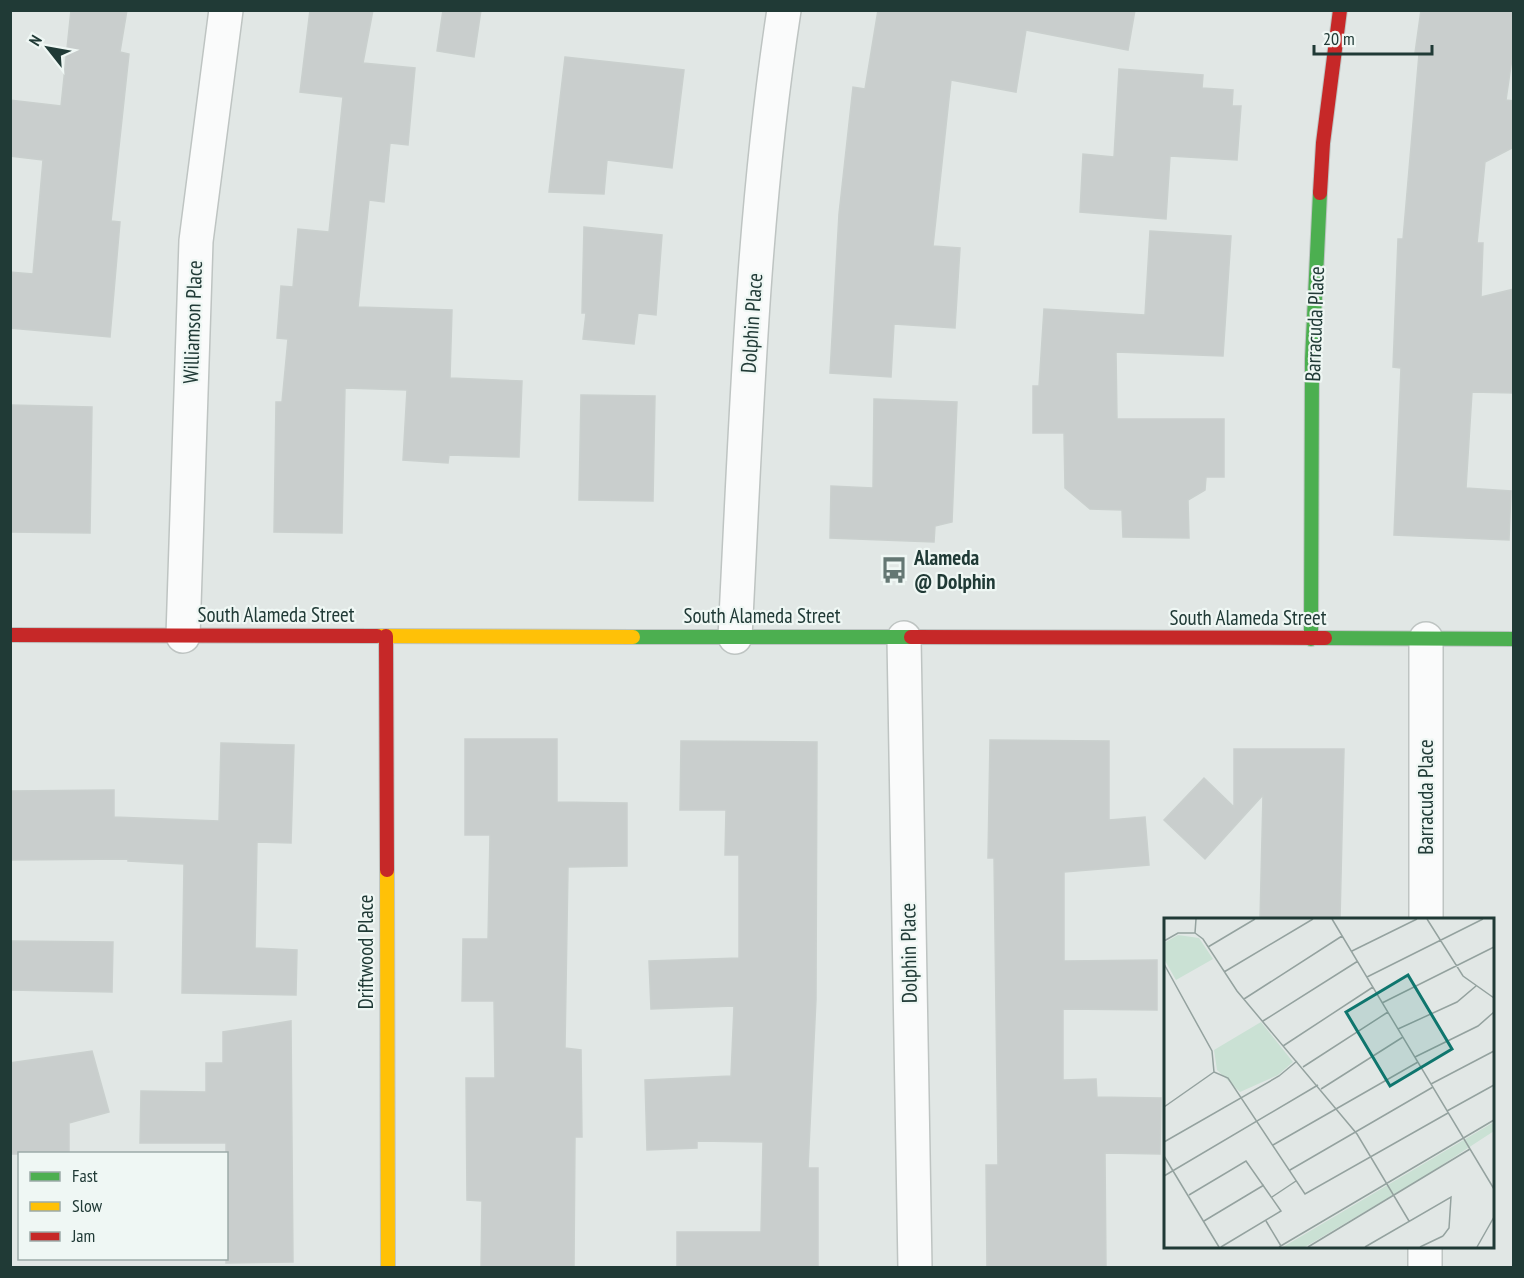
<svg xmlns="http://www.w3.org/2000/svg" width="1524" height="1278" font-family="'PT Sans Narrow',sans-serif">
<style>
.building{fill:#c9cecd;stroke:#cad0ce;stroke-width:1.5}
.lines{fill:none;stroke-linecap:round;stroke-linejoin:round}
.street-casing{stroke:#bec4c2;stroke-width:36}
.fast-casing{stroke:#bec5c3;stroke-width:16}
.slow-casing{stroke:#bec5c3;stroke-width:16}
.jam-casing{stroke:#bec5c3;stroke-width:16}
.street{stroke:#fafbfb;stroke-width:33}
.fast{stroke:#4caf50;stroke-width:14}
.slow{stroke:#ffc107;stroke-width:14}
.jam{stroke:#c62828;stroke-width:14}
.labels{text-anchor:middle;stroke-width:4.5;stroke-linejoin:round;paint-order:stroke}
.street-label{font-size:21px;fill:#203a36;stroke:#eff7f4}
.poi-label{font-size:21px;font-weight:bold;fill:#203a36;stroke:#eff7f4;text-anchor:start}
.inset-road{fill:none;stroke:#94a29f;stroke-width:1.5}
.view{fill:#0f766e;fill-opacity:0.15;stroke:#0f766e;stroke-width:3}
.inset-edge{fill:none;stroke:#203a36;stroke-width:3}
</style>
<rect width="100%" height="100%" fill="#e1e7e5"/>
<path class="building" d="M 71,10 L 127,10 L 120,52 L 129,54 L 111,221 L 120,222 L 110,337 L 10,328 L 10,272 L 33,274 L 43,160 L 10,156 L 10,100 L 61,106 Z
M 310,10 L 373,10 L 363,63 L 415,68 L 408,145 L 390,143 L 384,202 L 369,200 L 358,307 L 452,310 L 450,378 L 522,381 L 519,457 L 449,455 L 448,463 L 403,460 L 407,390 L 345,388 L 342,533 L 274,532 L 276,402 L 282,402 L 288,339 L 277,338 L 281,286 L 293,287 L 298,229 L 329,232 L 343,97 L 300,92 Z
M 443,10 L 481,10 L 474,57 L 437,51 Z
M 878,10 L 1135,10 L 1128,50 L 1026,30 L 1016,92 L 951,80 L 933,246 L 960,248 L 955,328 L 894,324 L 891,377 L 830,373 L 839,214 L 853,87 L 865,89 Z
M 1421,10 L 1514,10 L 1514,45 L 1506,100 L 1514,101 L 1512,148 L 1485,162 L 1477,243 L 1483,243 L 1481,297 L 1514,289 L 1514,393 L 1472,392 L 1466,488 L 1511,491 L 1509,540 L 1394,535 L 1401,368 L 1393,367 L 1398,239 L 1403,239 L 1419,54 L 1415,53 Z
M 565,57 L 684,70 L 672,168 L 607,160 L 604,194 L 549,192 Z
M 1119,69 L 1203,75 L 1202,88 L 1233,90 L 1232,106 L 1241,106 L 1237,160 L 1170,156 L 1166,219 L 1080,212 L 1083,154 L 1114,157 Z
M 584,227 L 662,235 L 656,315 L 638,313 L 634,344 L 583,339 L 586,313 L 582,313 Z
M 1150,231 L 1231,236 L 1223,356 L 1116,352 L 1117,419 L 1224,419 L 1224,477 L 1206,477 L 1205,490 L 1188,500 L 1189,538 L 1123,537 L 1122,510 L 1090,509 L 1065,488 L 1064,433 L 1033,433 L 1033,386 L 1039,386 L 1044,309 L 1145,315 Z
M 581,395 L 655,396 L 653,501 L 579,500 Z
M 874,399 L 957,402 L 952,522 L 935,526 L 934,542 L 830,538 L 831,486 L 873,488 Z
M 10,405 L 92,407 L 90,533 L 10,532 Z
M 465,739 L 557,739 L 557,802 L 627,803 L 627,866 L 568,867 L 565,1048 L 581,1050 L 582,1137 L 575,1137 L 574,1268 L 481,1268 L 482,1201 L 467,1200 L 466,1078 L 495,1078 L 494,1001 L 462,1001 L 463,939 L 488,939 L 490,835 L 465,835 Z
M 990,740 L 1109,741 L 1109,820 L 1145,817 L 1149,865 L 1064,872 L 1064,961 L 1157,960 L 1157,1010 L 1063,1009 L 1063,1080 L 1096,1079 L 1097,1097 L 1161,1098 L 1160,1154 L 1105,1153 L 1106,1268 L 987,1268 L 986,1165 L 998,1165 L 994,858 L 988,858 Z
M 681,741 L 817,742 L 816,999 L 808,1168 L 818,1168 L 818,1268 L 677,1268 L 677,1232 L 761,1232 L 763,1142 L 697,1141 L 697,1148 L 647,1150 L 645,1080 L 731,1076 L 734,1006 L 651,1009 L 649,961 L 739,958 L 739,855 L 725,855 L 726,810 L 680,810 Z
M 221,743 L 294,745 L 291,843 L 257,842 L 255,948 L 297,950 L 296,995 L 182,993 L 184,864 L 128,861 L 128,859 L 10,860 L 10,791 L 114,790 L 114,817 L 219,821 Z
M 1234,749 L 1344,749 L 1340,920 L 1260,920 L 1263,795 L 1205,859 L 1164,820 L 1204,778 L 1234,807 Z
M 10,941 L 113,942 L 112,992 L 10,990 Z
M 291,1021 L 293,1262 L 226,1263 L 226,1143 L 140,1143 L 141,1091 L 206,1092 L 206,1063 L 223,1063 L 223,1032 Z
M 92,1051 L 109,1112 L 69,1123 L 69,1154 L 10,1154 L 10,1063 Z"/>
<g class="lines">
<defs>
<path id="street" d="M 183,636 L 196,241 L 226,10
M 735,637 C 746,428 752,218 784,10
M 904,638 L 915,1268
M 1426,920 L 1426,639
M 1425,1268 L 1425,1246"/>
<path id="fast" d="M 633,637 L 911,637
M 1325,638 L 1514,639
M 1311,639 L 1312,359 L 1320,193"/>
<path id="slow" d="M 377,636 L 633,637
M 387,870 L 388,1268"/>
<path id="jam" d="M 1320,193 L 1323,143 L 1340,10
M 10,635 L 377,636
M 386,636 L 387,870
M 911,637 L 1325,638"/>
</defs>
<use href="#street" class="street-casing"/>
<use href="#fast" class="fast-casing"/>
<use href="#slow" class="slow-casing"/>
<use href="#jam" class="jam-casing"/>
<use href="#street" class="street"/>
<use href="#fast" class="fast"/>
<use href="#slow" class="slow"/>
<use href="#jam" class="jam"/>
</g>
<defs>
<symbol id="bus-bare" viewBox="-9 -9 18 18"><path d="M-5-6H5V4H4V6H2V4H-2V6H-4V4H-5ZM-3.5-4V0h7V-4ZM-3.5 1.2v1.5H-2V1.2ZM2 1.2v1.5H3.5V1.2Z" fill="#647773" stroke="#eff7f4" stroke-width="2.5" paint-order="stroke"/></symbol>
</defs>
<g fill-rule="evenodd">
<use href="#bus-bare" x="875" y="551" width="38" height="38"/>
</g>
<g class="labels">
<g class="street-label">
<text transform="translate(193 322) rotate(-88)" y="7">Williamson Place</text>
<text transform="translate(752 323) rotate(-86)" y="7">Dolphin Place</text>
<text transform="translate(1315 324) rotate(-88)" y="7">Barracuda Place</text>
<text x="276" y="622">South Alameda Street</text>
<text x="762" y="623">South Alameda Street</text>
<text x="1248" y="625">South Alameda Street</text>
<text transform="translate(1426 797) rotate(-90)" y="7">Barracuda Place</text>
<text transform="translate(366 952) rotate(-90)" y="7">Driftwood Place</text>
<text transform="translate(909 953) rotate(-91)" y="7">Dolphin Place</text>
</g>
<g class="poi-label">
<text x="914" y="565">Alameda<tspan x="914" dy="24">@ Dolphin</tspan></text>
</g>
</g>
<g transform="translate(1164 918)">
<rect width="330" height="330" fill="#e1e7e5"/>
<path d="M 14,17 L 35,20 L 49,41 L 12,62 L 0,41 L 0,25 ZM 97,104 L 129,144 L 114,157 L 76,174 L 53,152 L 50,132 ZM 330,204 L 330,213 L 258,260 L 141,329 L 119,329 Z" fill="#cae1d4"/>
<path class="inset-road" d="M 32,1 L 31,15 L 39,21 L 73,73 L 193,216 L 245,303M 168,1 L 330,271M 263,1 L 299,58 L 330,80M 0,23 L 14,15 L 31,15M 44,29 L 91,1M 188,33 L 253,1M 0,46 L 48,133 L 50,154 L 64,160 L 141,276 L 284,195M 60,54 L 149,1M 203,59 L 319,1M 80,81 L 178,18M 218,85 L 330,29M 99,103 L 194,43M 234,111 L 293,84 L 312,68M 119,128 L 209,69M 251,139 L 314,108 L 330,94M 139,149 L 224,94M 267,166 L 330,133M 157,171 L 239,119M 0,189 L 50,154M 283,193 L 330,167M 0,224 L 115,158 L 133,143M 109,227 L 254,144M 0,238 L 55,329M 126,252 L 269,169M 0,258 L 154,167M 25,277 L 82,243 L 117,293 L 57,329M 108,279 L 132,263M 40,303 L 100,267M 102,303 L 117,328M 115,329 L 330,202M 144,329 L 306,231M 201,329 L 287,279 L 285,310 L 279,318M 256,329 L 279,318M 313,329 L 330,299"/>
<path class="view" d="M 244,57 L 288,131 L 226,168 L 182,94 Z"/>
<rect width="330" height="330" class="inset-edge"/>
</g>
<rect width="1524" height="1278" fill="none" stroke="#203a36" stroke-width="24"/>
<rect x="18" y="1152" width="210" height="108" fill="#eff7f4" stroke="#9caba8" stroke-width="1.5"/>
<rect x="30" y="1172" width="30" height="9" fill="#4caf50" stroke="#9caba8" stroke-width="1.5"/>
<text x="72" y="1182" font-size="18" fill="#203a36">Fast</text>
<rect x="30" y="1202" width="30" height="9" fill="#ffc107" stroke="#9caba8" stroke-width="1.5"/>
<text x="72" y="1212" font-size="18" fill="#203a36">Slow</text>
<rect x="30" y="1232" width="30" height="9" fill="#c62828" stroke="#9caba8" stroke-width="1.5"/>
<text x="72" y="1242" font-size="18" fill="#203a36">Jam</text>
<g transform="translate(48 48) rotate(301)" stroke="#eff7f4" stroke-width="4.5" paint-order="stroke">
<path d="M0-4.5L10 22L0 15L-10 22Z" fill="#203a36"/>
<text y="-9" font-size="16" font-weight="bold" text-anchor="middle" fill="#203a36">N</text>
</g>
<path d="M1314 45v9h118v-9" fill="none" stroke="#203a36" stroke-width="3"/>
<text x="1323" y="45" font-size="18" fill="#203a36" stroke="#eff7f4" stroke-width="4.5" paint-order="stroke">20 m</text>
</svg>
